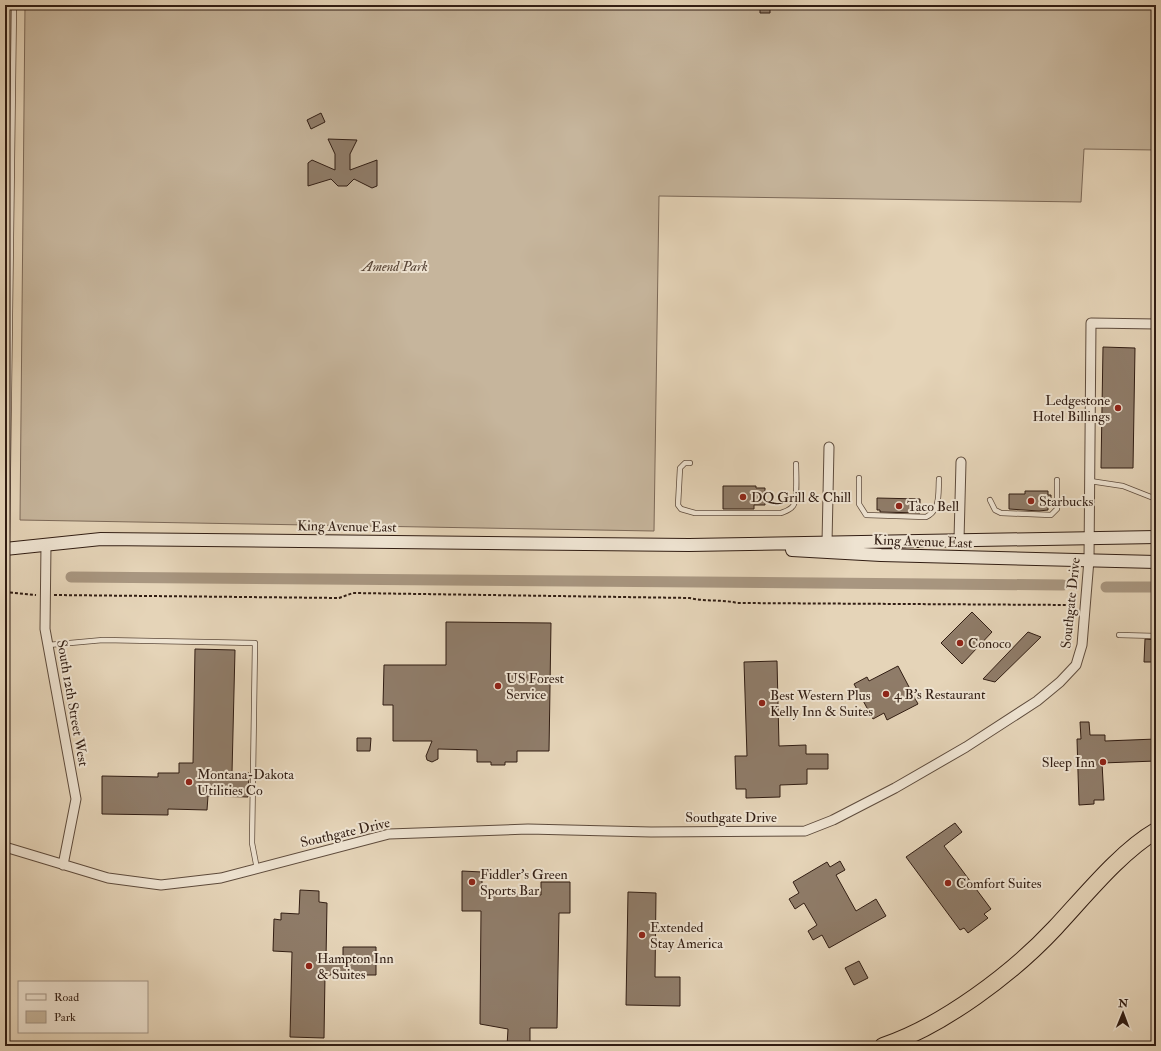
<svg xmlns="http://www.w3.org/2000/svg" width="1161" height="1051" font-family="'IM FELL Double Pica',serif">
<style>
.green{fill:#c6b59c;stroke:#7c6958}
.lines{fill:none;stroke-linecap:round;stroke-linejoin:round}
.canal{stroke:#a89680;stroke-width:11}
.building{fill:#8f7c69;stroke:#311d13}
.service-casing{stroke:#5e4b3c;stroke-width:6}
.minor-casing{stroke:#5e4b3c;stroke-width:11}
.secondary-casing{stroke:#311d13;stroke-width:14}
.motorway-casing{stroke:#311d13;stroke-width:18}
.path{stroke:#311d13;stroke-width:2;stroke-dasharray:3 2;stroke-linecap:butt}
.service{stroke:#eee3d1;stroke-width:4.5}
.minor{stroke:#eee3d1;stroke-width:9}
.secondary{stroke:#eee3d1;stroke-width:12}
.motorway{stroke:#e5d4b8;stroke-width:16}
.poi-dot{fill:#8f2418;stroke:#eee3d1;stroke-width:1.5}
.labels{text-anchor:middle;stroke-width:4;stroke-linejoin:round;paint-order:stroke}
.park-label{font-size:14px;font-style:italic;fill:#564335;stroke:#eee3d1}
.poi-label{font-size:14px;fill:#311d13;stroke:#eee3d1;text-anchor:start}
.street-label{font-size:14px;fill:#311d13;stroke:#eee3d1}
</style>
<rect width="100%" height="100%" fill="#e5d4b8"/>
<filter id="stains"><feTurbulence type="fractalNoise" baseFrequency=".005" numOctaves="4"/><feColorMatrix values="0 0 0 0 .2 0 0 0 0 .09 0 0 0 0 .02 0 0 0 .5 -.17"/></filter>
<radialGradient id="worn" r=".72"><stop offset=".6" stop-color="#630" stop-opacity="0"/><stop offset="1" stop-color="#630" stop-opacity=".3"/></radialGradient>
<path class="green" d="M 25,5 L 1156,5 L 1156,150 L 1084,149 L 1081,202 L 659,196 L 654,531 L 20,520 Z"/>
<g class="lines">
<path class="canal" d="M 71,577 L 1063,585
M 1106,587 L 1156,587"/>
</g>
<path class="building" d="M 760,5 L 770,5 L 770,13 L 760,13 Z
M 321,113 L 325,122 L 311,129 L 307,120 Z
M 328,139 L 357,140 L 350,154 L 350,170 L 377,160 L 377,186 L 372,188 L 354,179 L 347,186 L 338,186 L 331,179 L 308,186 L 308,163 L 312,160 L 335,170 L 335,154 Z
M 1103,347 L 1135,348 L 1133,468 L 1101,468 Z
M 723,486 L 756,486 L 756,488 L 765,488 L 765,505 L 754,505 L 754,509 L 723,509 Z
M 1025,491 L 1048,491 L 1048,495 L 1051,495 L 1051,506 L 1048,506 L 1048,510 L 1039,511 L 1009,509 L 1009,494 L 1025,494 Z
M 877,498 L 920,499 L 920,513 L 880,512 L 880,510 L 877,510 Z
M 972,612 L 992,632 L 962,664 L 941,643 Z
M 446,622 L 551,623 L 549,751 L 517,751 L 517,762 L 505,762 L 505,765 L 491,765 L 491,762 L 477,762 L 477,750 L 438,749 L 438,759 L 432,762 L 427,760 L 426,756 L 432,741 L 393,741 L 393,705 L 383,705 L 384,665 L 446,665 Z
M 1028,632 L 1041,637 L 995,682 L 983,679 Z
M 1145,639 L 1156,640 L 1156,662 L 1144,662 Z
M 195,649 L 235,650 L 232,773 L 249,773 L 248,797 L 208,796 L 207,810 L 168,809 L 168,815 L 102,814 L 102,776 L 158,777 L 158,773 L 179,773 L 179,763 L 193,763 Z
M 777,661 L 779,746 L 806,745 L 806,754 L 828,754 L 828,769 L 807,769 L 807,784 L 780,785 L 780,797 L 746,798 L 746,789 L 736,789 L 735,756 L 747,756 L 744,662 Z
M 898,666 L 918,704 L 887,720 L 884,713 L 873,719 L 854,684 L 867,677 L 869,681 Z
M 1080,722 L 1089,722 L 1090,735 L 1105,735 L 1105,741 L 1156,739 L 1156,761 L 1102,763 L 1104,800 L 1094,800 L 1094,804 L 1079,805 L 1077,739 L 1081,739 Z
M 357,738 L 371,738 L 370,751 L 357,751 Z
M 955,823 L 962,832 L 944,846 L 991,909 L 984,914 L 988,918 L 968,933 L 964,928 L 960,930 L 906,857 Z
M 840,861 L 845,870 L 836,875 L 856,911 L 876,899 L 886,916 L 829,948 L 822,935 L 813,940 L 808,931 L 817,925 L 804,903 L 795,909 L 789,899 L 799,893 L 793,882 L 827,862 L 830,867 Z
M 462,871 L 482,872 L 482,893 L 541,895 L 541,882 L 570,882 L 570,913 L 559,913 L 557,1028 L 530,1028 L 530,1046 L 507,1046 L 508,1029 L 480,1024 L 481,911 L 462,911 Z
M 300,890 L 319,891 L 319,902 L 327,903 L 326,959 L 343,959 L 343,947 L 376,947 L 376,975 L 325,975 L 324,1038 L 290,1037 L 292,952 L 273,951 L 274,919 L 281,920 L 281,913 L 299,914 Z
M 628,892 L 656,893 L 655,977 L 680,977 L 680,1006 L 626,1005 Z
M 859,961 L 868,978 L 854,985 L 845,968 Z"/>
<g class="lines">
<defs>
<path id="service" d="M 690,463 L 685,463 L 680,468 L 678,505 L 681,509 L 695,513 L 781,513 C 786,511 790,510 793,506 C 798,500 796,473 796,464
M 859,478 L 859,504 L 866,515 L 926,517 C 941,510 938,493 939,479
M 1090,481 L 1123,486 L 1156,499
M 990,500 L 995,510 L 1001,513 L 1051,515 L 1057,509 L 1057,480
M 7,547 L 14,5
M 1119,635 L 1156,636
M 48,645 L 103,640 L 255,643 L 252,843 L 257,869"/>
<path id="minor" d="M 959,540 L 961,462
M 827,543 L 829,447
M 46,545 L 45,629 L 76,799 L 63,865
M 5,847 L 108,878 L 161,885 L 221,878 L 389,834 L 528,829 L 651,832 L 805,831 L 833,820 L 895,788 L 966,747 L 1037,701 L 1060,682 L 1076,665 L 1082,645 L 1089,560 L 1091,323 L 1156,324"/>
<path id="secondary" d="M 5,549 L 101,539 L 689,545 L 1156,537
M 792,550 L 881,555 L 1156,562"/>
<path id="motorway" d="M 883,1046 C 943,1026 1013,973 1055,928 C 1084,897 1121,851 1156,831"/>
</defs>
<use href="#service" class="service-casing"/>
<use href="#minor" class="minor-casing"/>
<use href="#secondary" class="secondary-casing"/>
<use href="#motorway" class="motorway-casing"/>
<path class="path" d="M 5,592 L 36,595
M 54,595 L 339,598 L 353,593 L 690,598 C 705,602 721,599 737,603 L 1072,605"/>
<use href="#service" class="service"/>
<use href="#minor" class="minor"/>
<use href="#secondary" class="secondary"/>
<use href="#motorway" class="motorway"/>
</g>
<g class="poi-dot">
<circle cx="1118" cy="408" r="4"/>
<circle cx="743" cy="497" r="4"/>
<circle cx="1031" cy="501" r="4"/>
<circle cx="899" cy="506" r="4"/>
<circle cx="960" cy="643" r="4"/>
<circle cx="498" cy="686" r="4"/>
<circle cx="886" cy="694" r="4"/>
<circle cx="762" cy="703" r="4"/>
<circle cx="1103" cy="762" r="4"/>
<circle cx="189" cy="782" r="4"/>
<circle cx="472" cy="882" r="4"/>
<circle cx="948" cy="883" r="4"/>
<circle cx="642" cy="935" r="4"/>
<circle cx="309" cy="966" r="4"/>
</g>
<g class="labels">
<g class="park-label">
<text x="395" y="271">Amend Park</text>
</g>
<g class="poi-label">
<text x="1110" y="405" text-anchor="end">Ledgestone<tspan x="1110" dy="16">Hotel Billings</tspan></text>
<text x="751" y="502">DQ Grill &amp; Chill</text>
<text x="1039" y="506">Starbucks</text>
<text x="907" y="511">Taco Bell</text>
<text x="968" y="648">Conoco</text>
<text x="506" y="683">US Forest<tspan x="506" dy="16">Service</tspan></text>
<text x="894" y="699">4 B's Restaurant</text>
<text x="770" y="700">Best Western Plus<tspan x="770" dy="16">Kelly Inn &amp; Suites</tspan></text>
<text x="1095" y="767" text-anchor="end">Sleep Inn</text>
<text x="197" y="779">Montana-Dakota<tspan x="197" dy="16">Utilities Co</tspan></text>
<text x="480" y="879">Fiddler's Green<tspan x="480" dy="16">Sports Bar</tspan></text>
<text x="956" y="888">Comfort Suites</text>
<text x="650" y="932">Extended<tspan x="650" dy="16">Stay America</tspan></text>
<text x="317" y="963">Hampton Inn<tspan x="317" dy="16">&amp; Suites</tspan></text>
</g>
<g class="street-label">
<text transform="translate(347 526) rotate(1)" y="5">King Avenue East</text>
<text transform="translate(923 541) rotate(2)" y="5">King Avenue East</text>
<text transform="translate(1070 603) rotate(-84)" y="5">Southgate Drive</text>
<text transform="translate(73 703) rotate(80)" y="5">South 12th Street West</text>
<text x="731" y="822">Southgate Drive</text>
<text transform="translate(345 832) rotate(-13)" y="5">Southgate Drive</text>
</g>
</g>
<rect width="1161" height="1051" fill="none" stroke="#e5d4b8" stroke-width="20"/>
<rect x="6" y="6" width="1149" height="1039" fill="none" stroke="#311d13" stroke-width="2"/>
<rect x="10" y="10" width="1141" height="1031" fill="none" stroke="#311d13"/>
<rect x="18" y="981" width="130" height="52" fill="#eee3d1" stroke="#a29485"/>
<rect x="26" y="994" width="20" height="6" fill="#eee3d1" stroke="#a29485"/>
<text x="54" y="1001" font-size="12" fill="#311d13">Road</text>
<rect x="26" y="1011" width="20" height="12" fill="#c6b59c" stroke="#a29485"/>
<text x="54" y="1021" font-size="12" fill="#311d13">Park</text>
<g transform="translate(1123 1013) rotate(1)" stroke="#eee3d1" stroke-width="3" paint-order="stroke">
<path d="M0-3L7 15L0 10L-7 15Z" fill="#311d13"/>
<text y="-6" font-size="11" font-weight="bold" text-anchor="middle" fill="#311d13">N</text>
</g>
<rect width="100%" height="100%" filter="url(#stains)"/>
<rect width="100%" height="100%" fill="url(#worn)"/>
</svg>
